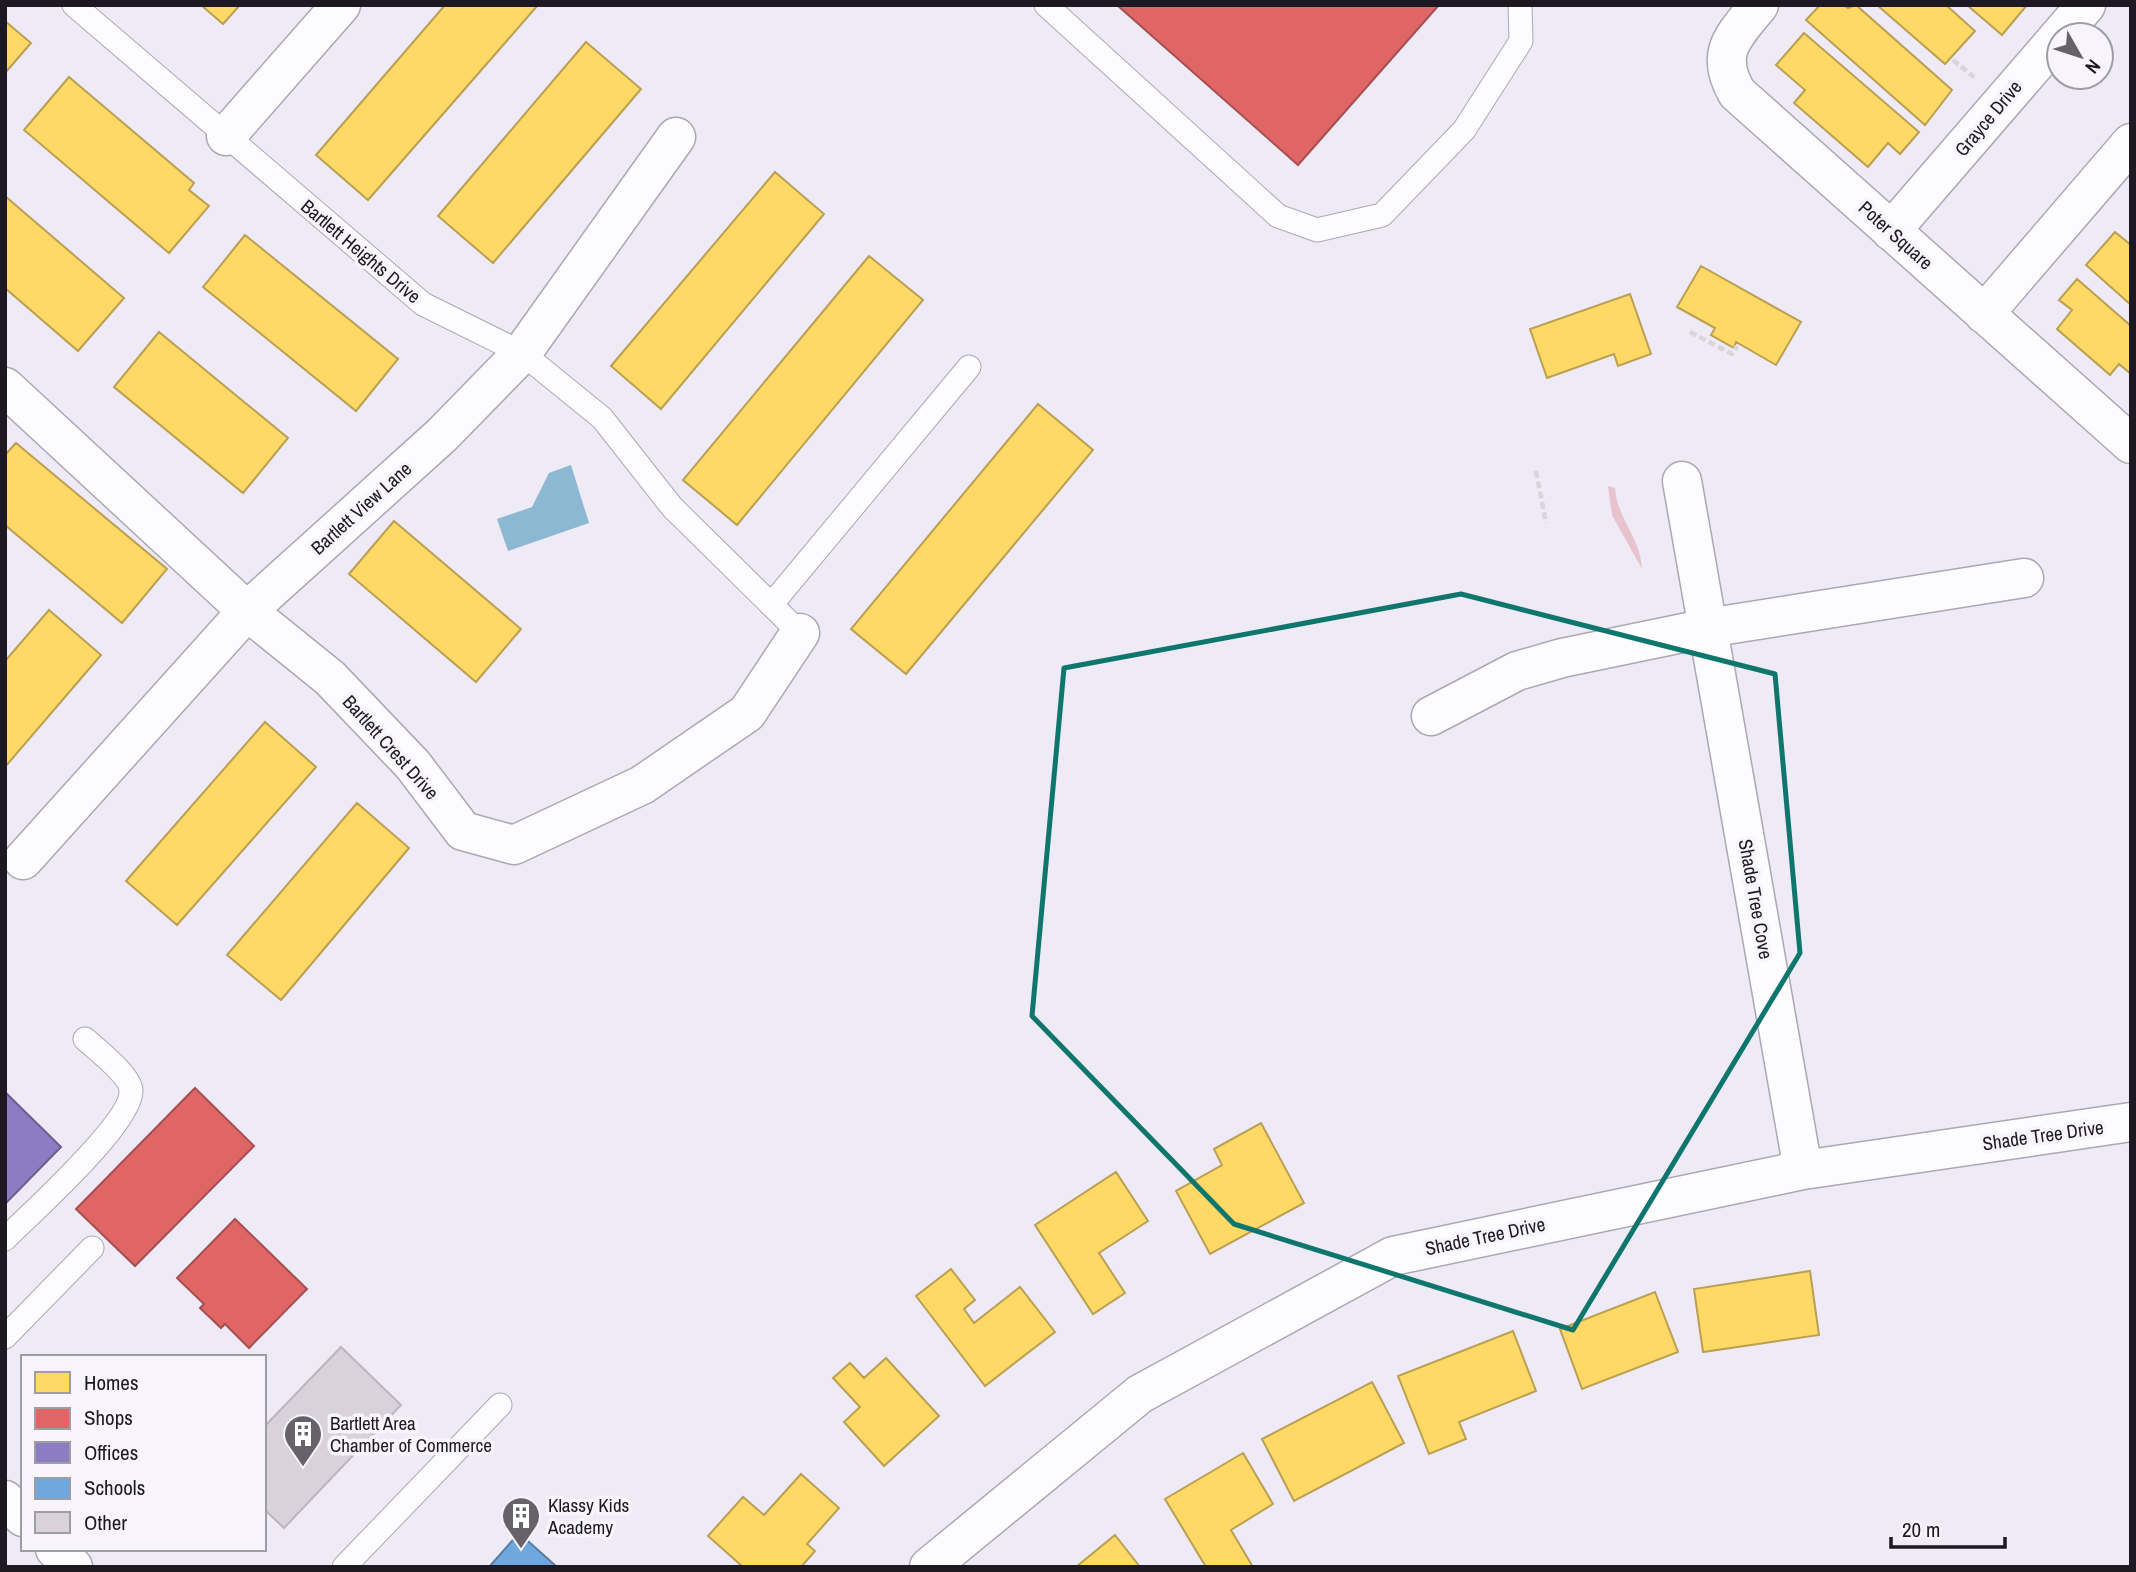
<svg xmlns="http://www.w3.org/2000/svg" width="2136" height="1572" font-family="'Archivo Narrow',sans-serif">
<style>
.green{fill:#e7c4cd}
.water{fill:#8db8d2}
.homes{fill:#ffd966;stroke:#bb9f52;stroke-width:2}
.shops{fill:#e06666;stroke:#a54f52;stroke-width:2}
.offices{fill:#8e7cc3;stroke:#6c5e93;stroke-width:2}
.schools{fill:#6fa8dc;stroke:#567da4;stroke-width:2}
.building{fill:#d9d2db;stroke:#bcb5be;stroke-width:2}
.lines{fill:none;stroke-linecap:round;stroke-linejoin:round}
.lane-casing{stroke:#aba8b2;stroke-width:25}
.street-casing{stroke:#aba8b2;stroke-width:41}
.secondary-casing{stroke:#aba8b2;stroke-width:41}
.path{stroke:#d8d6db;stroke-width:4.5;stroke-dasharray:7 3.5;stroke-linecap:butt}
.lane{stroke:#fcfcfe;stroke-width:23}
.street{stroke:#fcfcfe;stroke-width:38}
.secondary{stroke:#fcfcfe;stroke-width:38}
.marked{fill:none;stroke:#0f766e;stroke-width:5;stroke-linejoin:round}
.labels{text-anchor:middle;stroke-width:7;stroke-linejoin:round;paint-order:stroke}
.street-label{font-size:19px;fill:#1c1922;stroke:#f7f5fb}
.poi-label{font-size:19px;fill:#1c1922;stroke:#f7f5fb;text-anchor:start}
</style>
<rect width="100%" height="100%" fill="#eeeaf6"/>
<path class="green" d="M 1608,486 L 1615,488 C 1617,519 1641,538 1642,569 L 1612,515 Z"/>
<path class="water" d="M 571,465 L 589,523 L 508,551 L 497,519 L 532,507 L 549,473 Z"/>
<path class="homes" d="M 201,5 L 240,5 L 223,24 Z
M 445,5 L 538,5 L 368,200 L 316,155 Z
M 1820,5 L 1844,5 L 1848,8 L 1856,5 L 1952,90 L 1925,125 L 1806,20 Z
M 1877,5 L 1946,5 L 1975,31 L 1945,64 Z
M 1967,5 L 2027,5 L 2002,35 Z
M 5,21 L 31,43 L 5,73 Z
M 1804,33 L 1919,132 L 1900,154 L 1888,143 L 1868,167 L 1794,103 L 1805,90 L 1776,65 Z
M 586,42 L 641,89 L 493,263 L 438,216 Z
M 69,77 L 194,183 L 189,190 L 209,206 L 169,253 L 24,130 Z
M 775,172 L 824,214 L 661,409 L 611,366 Z
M 5,196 L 124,298 L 78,351 L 5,288 Z
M 2115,232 L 2131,245 L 2131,305 L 2086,265 Z
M 245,235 L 398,359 L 356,411 L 203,287 Z
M 869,256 L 923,300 L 737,525 L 683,480 Z
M 1701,266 L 1801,322 L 1776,365 L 1736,342 L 1734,348 L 1711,335 L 1715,328 L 1677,307 Z
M 2077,279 L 2131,326 L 2131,374 L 2119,364 L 2110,375 L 2057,329 L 2072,310 L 2059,300 Z
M 1630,294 L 1651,354 L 1618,366 L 1614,354 L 1547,378 L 1530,329 Z
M 159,332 L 288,438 L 243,493 L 114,387 Z
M 1038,404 L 1093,450 L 906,674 L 851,629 Z
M 16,443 L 167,569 L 122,623 L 5,525 L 5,455 Z
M 394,521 L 521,629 L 476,682 L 349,574 Z
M 49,610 L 101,655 L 5,767 L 5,661 Z
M 265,722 L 316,767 L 177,925 L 126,881 Z
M 357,803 L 409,848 L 281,1000 L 227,955 Z
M 1261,1123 L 1304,1203 L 1210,1254 L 1176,1191 L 1222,1165 L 1214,1149 Z
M 1116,1172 L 1148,1221 L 1099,1253 L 1125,1293 L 1093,1314 L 1035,1225 Z
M 951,1269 L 975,1300 L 964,1309 L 974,1323 L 1020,1287 L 1055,1332 L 985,1386 L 916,1296 Z
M 1810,1271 L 1819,1335 L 1703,1352 L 1694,1289 Z
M 1655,1292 L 1678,1352 L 1582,1389 L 1560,1329 Z
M 1513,1331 L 1536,1391 L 1459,1422 L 1466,1439 L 1429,1454 L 1398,1376 Z
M 886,1358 L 939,1416 L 884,1466 L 844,1422 L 860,1407 L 833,1378 L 850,1363 L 864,1378 Z
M 1372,1382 L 1404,1443 L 1294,1501 L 1262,1439 Z
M 1243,1453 L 1273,1504 L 1231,1530 L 1253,1567 L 1206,1567 L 1165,1499 Z
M 801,1474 L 839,1508 L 807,1544 L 815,1551 L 801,1567 L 743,1567 L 708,1536 L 743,1497 L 764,1515 Z
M 1115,1535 L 1140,1567 L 1076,1567 Z"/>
<path class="shops" d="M 1117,5 L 1439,5 L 1298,165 Z
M 195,1088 L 254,1146 L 135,1266 L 76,1209 Z
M 235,1219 L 307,1289 L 249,1348 L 225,1324 L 221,1328 L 200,1308 L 204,1304 L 177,1278 Z"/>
<path class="offices" d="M 5,1092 L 61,1147 L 5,1204 Z"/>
<path class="schools" d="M 519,1533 L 557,1567 L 489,1567 Z"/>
<path class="building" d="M 341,1347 L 401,1405 L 284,1528 L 264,1509 L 264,1427 Z"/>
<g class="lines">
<defs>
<path id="lane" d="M 74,5 L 423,304 L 522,353 L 602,418 L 672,507 L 800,633
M 1046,5 L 1278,216 L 1317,230 L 1382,215 L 1464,130 L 1521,41 L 1520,5
M 771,605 L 969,367
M 5,1239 C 31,1213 132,1123 131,1091 C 131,1076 97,1050 85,1039
M 5,1337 L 92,1248
M 344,1567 L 500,1405"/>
<path id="street" d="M 1759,5 C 1733,37 1714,53 1737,93 L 2131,444
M 226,136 L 341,5
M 1891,231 L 2086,5
M 1984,314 L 2131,143
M 5,387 L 247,611 L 330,678 L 413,765 L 463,831 L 514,845 L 642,785 L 747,713 L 800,633
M 1682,481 L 1803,1170
M 1431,716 L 1517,671 L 1562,658 L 1707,628 L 2024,578
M 23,860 L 247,611 L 442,435 L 522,353 L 676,137
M 929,1567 L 1140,1394 L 1393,1256 L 1803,1170 L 2131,1122"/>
<path id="secondary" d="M 5,1500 L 23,1517
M 55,1549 L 73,1567"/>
</defs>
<use href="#lane" class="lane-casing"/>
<use href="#street" class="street-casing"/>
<use href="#secondary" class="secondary-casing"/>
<path class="path" d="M 1953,60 L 1974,77
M 1690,332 L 1732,354 L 1737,346
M 1536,471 L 1546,523"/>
<use href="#lane" class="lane"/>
<use href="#street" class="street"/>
<use href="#secondary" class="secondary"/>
</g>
<path class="marked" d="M 1461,594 L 1775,674 L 1800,953 L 1573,1330 L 1234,1224 L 1032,1016 L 1064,668 Z"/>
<defs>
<symbol id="building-pin" viewBox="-11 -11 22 30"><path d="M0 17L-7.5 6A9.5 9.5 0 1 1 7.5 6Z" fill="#66626c" stroke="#f7f5fb"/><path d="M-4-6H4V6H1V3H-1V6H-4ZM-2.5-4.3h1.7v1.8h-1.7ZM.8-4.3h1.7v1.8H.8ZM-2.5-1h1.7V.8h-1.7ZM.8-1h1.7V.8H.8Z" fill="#fff"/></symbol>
</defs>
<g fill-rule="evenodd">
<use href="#building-pin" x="281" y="1412" width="44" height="60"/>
<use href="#building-pin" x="499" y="1494" width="44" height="60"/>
</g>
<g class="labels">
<g class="street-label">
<text transform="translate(1988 118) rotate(-50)" y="7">Grayce Drive</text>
<text transform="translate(1896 235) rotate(42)" y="7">Poter Square</text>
<text transform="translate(361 251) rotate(40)" y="7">Bartlett Heights Drive</text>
<text transform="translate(361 508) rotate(-42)" y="7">Bartlett View Lane</text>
<text transform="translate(391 747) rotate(48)" y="7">Bartlett Crest Drive</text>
<text transform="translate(1756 899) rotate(80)" y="7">Shade Tree Cove</text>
<text transform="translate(2043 1135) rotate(-8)" y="7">Shade Tree Drive</text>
<text transform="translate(1485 1236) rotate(-12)" y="7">Shade Tree Drive</text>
</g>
<g class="poi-label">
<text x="330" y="1430">Bartlett Area<tspan x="330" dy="22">Chamber of Commerce</tspan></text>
<text x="548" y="1512">Klassy Kids<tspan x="548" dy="22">Academy</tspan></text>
</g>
</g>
<rect width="2136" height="1572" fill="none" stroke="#1c1922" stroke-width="14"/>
<rect x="21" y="1355" width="245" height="196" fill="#f7f5fb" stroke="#9f9da4" stroke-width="2"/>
<rect x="35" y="1372" width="35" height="21" fill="#ffd966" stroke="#9f9da4" stroke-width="2"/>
<text x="84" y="1390" font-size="21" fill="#1c1922">Homes</text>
<rect x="35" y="1408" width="35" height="21" fill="#e06666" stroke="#9f9da4" stroke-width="2"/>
<text x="84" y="1425" font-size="21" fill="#1c1922">Shops</text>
<rect x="35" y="1442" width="35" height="21" fill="#8e7cc3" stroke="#9f9da4" stroke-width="2"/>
<text x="84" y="1460" font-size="21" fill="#1c1922">Offices</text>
<rect x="35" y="1478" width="35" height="21" fill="#6fa8dc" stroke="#9f9da4" stroke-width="2"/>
<text x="84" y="1495" font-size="21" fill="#1c1922">Schools</text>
<rect x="35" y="1512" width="35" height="21" fill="#d9d2db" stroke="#9f9da4" stroke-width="2"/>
<text x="84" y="1530" font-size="21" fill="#1c1922">Other</text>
<g transform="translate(2080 56) rotate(129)"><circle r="33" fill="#f7f5fb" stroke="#9f9da4" stroke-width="2"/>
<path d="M0-5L12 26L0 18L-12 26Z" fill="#66626c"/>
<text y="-10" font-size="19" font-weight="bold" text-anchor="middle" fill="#1c1922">N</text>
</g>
<path d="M1891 1537v10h114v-10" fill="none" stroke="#1c1922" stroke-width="3.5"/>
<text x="1902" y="1537" font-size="21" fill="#1c1922" stroke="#f7f5fb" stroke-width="5" paint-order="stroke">20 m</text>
</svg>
